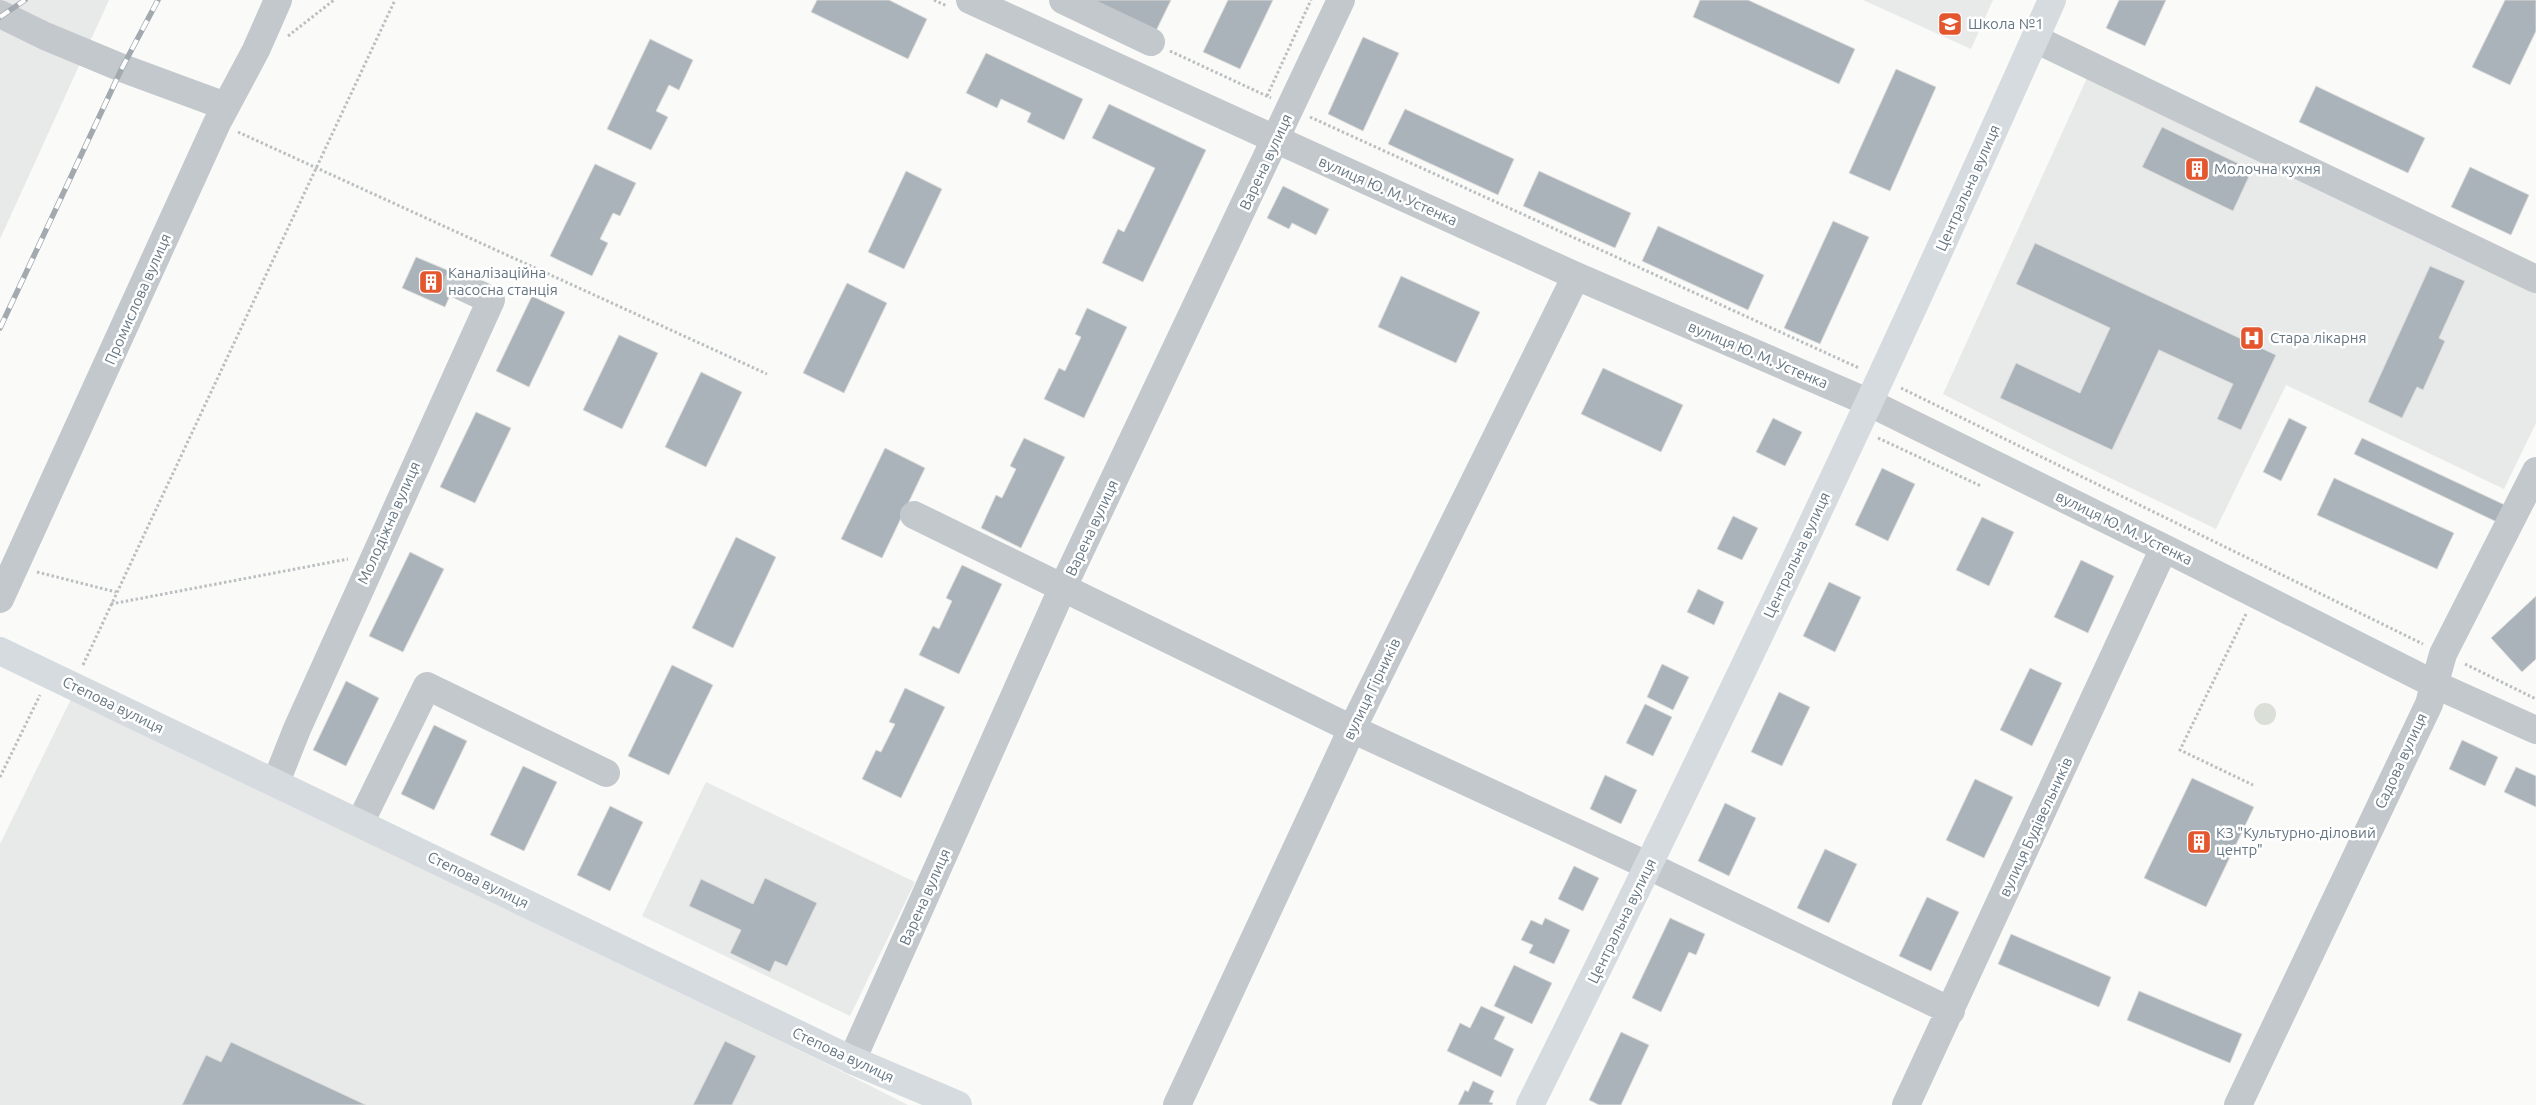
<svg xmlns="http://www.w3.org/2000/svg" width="2536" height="1105" font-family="Ubuntu,sans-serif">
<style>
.built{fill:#e8e9e9}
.green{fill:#dadfd7}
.building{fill:#aab3b9;stroke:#dcdcda}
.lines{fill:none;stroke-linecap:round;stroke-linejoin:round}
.path{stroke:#bbbfc2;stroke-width:3;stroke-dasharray:2.5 2.5;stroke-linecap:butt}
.minor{stroke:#c3c8cc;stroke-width:28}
.major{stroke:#d6dbdf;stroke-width:28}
.rail-casing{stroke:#a2aab0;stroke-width:5.5}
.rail{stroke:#fff;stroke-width:4;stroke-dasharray:11;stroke-linecap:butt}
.labels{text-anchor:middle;stroke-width:5;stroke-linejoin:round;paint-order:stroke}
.poi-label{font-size:15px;fill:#657683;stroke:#fff;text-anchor:start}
.street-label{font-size:15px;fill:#657683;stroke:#fff}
</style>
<rect width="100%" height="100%" fill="#fafaf8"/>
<path class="built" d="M 0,0 L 109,0 L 0,239 Z
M 1863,0 L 1993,0 L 1971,49 Z
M 2087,78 L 2536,291 L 2536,423 L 2504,489 L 2286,385 L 2216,529 L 2077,462 L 1943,394 Z
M 71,699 L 827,1064 L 908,1105 L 0,1105 L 0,844 Z
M 706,782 L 915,882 L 850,1016 L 642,916 Z"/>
<path class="green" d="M2254 714a11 11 0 1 1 22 0a11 11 0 1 1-22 0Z"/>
<path class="building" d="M 817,0 L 889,0 L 927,19 L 908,59 L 811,12 Z
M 1079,0 L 1171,0 L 1154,35 Z
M 1228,0 L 1273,0 L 1240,69 L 1203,52 Z
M 1700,0 L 1748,0 L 1855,49 L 1839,84 L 1693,17 Z
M 2119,0 L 2166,0 L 2145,46 L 2106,28 Z
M 2505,0 L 2536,0 L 2536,31 L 2510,85 L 2472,67 Z
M 1363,37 L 1399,53 L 1363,131 L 1328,114 Z
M 650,39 L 693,60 L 679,90 L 669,85 L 656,111 L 668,117 L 651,150 L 607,129 Z
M 986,53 L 1083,99 L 1064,140 L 1027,122 L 1031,113 L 1001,99 L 997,108 L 966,93 Z
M 1896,69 L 1936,87 L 1890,191 L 1849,173 Z
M 2316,86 L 2425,138 L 2408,173 L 2299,122 Z
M 1109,104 L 1206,150 L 1143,282 L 1102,263 L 1118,229 L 1124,232 L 1155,168 L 1092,138 Z
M 1405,109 L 1514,159 L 1498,195 L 1388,144 Z
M 2162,127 L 2252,170 L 2233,211 L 2142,167 Z
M 595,164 L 636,183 L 620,216 L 613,213 L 600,239 L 608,243 L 592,276 L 550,256 Z
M 2470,167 L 2529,195 L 2511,235 L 2451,207 Z
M 906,171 L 942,189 L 904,269 L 868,252 Z
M 1539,171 L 1631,213 L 1615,248 L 1523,206 Z
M 1283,186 L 1329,209 L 1316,235 L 1292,223 L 1289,229 L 1267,218 Z
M 1833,221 L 1869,237 L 1820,344 L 1784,328 Z
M 1658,226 L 1764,275 L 1748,310 L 1642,261 Z
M 2035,243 L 2276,355 L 2241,430 L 2217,419 L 2233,384 L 2159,350 L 2112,450 L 2000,398 L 2016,363 L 2080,393 L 2110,328 L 2016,284 Z
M 416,257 L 459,275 L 445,307 L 402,288 Z
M 2430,266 L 2465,281 L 2439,338 L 2445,341 L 2423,390 L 2417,387 L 2402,418 L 2368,402 Z
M 1401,276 L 1480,312 L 1456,363 L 1378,327 Z
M 847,283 L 887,303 L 844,393 L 803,373 Z
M 532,296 L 565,312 L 529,387 L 496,371 Z
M 1087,308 L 1127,327 L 1084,418 L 1044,399 L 1059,368 L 1065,371 L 1081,337 L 1075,334 Z
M 619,335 L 658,353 L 622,429 L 583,410 Z
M 1603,368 L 1683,405 L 1661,452 L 1581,414 Z
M 701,372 L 742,392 L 706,467 L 665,447 Z
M 476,412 L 511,428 L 475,503 L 440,487 Z
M 1773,418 L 1802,432 L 1785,466 L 1756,452 Z
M 2289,418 L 2307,427 L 2281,481 L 2263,472 Z
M 1024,438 L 1065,457 L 1021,548 L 981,528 L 996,495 L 1002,498 L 1016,469 L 1010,466 Z
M 2362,438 L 2507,506 L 2499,523 L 2354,454 Z
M 885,448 L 925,468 L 882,558 L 841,539 Z
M 1882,468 L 1915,484 L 1888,541 L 1855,525 Z
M 2334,478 L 2454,533 L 2437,569 L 2317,515 Z
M 1733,516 L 1758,528 L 1742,560 L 1717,549 Z
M 1982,517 L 2014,532 L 1989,586 L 1956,570 Z
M 736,537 L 776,557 L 733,648 L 692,628 Z
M 410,552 L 444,569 L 403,652 L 369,636 Z
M 2081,560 L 2114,576 L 2088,633 L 2054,617 Z
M 962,565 L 1002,584 L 959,674 L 919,655 L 933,626 L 939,629 L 952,601 L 946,598 Z
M 1829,582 L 1861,597 L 1835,652 L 1803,636 Z
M 1698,589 L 1724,602 L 1714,625 L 1687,612 Z
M 2536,596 L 2536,659 L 2522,672 L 2491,638 Z
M 1662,664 L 1689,677 L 1673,710 L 1647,697 Z
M 672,665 L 713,685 L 669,775 L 628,756 Z
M 2030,668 L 2062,683 L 2032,746 L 2000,730 Z
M 346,681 L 379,698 L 346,766 L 313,750 Z
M 905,688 L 945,707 L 901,798 L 862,779 L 876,750 L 881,752 L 895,724 L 889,722 Z
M 1779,692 L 1810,707 L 1782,766 L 1751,752 Z
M 1645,704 L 1672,717 L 1653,756 L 1626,743 Z
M 434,725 L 467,741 L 434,810 L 401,794 Z
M 2462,740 L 2498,757 L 2485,786 L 2449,769 Z
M 523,766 L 557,782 L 524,851 L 490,835 Z
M 2516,767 L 2536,776 L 2536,807 L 2504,792 Z
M 1605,775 L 1637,790 L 1621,824 L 1590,809 Z
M 2192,778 L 2254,807 L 2206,907 L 2144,878 Z
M 1975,779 L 2013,797 L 1984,858 L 1946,840 Z
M 1725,803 L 1756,818 L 1729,876 L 1698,861 Z
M 610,806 L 643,822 L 610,891 L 577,875 Z
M 1825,849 L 1857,864 L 1829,923 L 1797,908 Z
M 1574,866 L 1599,878 L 1583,911 L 1558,899 Z
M 765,878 L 817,903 L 787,966 L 775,961 L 770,972 L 730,953 L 741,930 L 689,906 L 701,879 L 753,904 Z
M 1927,897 L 1959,912 L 1931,971 L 1899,956 Z
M 1545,918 L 1570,930 L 1554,964 L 1529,953 L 1533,945 L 1521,940 L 1531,920 L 1542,925 Z
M 1670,918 L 1705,934 L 1696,955 L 1689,952 L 1661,1012 L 1632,998 Z
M 2011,934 L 2111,977 L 2099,1007 L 1998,964 Z
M 1514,965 L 1552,983 L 1532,1024 L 1494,1006 Z
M 2139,991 L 2242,1034 L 2230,1063 L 2127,1020 Z
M 1481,1006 L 1505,1017 L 1494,1039 L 1514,1049 L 1501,1077 L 1447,1051 L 1460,1023 L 1470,1028 Z
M 1621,1032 L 1649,1045 L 1621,1105 L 1599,1105 L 1589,1100 Z
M 725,1041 L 756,1056 L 732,1105 L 693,1105 Z
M 231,1042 L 366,1105 L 182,1105 L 206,1055 L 221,1062 Z
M 1473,1081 L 1494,1091 L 1489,1102 L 1493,1103 L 1492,1105 L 1458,1105 L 1465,1090 L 1468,1092 Z"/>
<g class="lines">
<path class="path" d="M 934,0 L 947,6
M 288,36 L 334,0
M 1170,51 L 1271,98
M 1267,96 L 1311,0
M 1310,117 L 1859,368
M 238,132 L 767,374
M 1901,388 L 2423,644
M 1878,438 L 1981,486
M 37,572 L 116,592
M 111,604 L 348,559
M 2246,614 L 2180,750 L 2253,785
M 2465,664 L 2536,699
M 83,665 L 395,0
M 0,777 L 40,695"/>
<path class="minor" d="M 970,0 L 1576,276 L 1870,403 L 2164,548 L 2436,685 L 2536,730
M 1063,0 L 1151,42
M 0,14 L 45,36 L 122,68 L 225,106
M 2035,39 L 2536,279
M 914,515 L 1352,729 L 1649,866 L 1951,1011
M 0,599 L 217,123 L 256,50 L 278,0
M 276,782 L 297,729 L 491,300 L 457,284
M 360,823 L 427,686 L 606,773
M 852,1060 L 1063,587 L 1341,0
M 1177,1105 L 1352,729 L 1576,276
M 1906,1105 L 2164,548
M 2238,1105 L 2429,704 L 2443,654 L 2536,471"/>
<path class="major" d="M 0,651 L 852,1060 L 958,1105
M 1530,1105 C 1712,740 1887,372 2052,0"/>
<defs>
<path id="rail" d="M 0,17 L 25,0
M 0,328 L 122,68 L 158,0"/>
</defs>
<use href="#rail" class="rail-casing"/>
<use href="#rail" class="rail"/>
</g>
<defs>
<symbol id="school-square" viewBox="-11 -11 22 22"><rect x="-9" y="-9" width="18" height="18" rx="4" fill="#e4572e" stroke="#fff"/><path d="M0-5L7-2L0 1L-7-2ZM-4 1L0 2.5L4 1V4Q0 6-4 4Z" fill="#fff"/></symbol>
<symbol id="building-square" viewBox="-11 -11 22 22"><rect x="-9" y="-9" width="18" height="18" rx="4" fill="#e4572e" stroke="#fff"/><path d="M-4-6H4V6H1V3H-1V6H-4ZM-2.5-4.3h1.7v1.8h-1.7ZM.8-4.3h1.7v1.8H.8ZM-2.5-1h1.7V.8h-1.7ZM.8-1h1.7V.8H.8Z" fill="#fff"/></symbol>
<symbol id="hospital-square" viewBox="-11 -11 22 22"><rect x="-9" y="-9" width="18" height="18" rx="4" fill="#e4572e" stroke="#fff"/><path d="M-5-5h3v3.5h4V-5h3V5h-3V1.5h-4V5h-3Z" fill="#fff"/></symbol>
</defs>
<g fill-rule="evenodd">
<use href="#school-square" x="1936" y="10" width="28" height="28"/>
<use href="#building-square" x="2183" y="155" width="28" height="28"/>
<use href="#building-square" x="417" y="268" width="28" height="28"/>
<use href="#hospital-square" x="2238" y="324" width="28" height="28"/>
<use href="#building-square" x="2185" y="828" width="28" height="28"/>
</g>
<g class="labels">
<g class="poi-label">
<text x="1968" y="29">Школа №1</text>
<text x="2214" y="174">Молочна кухня</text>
<text x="448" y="278">Каналізаційна<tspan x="448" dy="17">насосна станція</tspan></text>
<text x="2270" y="343">Стара лікарня</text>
<text x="2216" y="838">КЗ "Культурно-діловий<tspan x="2216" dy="17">центр"</tspan></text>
</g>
<g class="street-label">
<text transform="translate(1266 162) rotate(-65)" y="5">Варена вулиця</text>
<text transform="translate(1968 188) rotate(-66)" y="5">Центральна вулиця</text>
<text transform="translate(1388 191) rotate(24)" y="5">вулиця Ю. М. Устенка</text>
<text transform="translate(138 299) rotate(-66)" y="5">Промислова вулиця</text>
<text transform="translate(1758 355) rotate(23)" y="5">вулиця Ю. М. Устенка</text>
<text transform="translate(389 523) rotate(-66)" y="5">Молодіжна вулиця</text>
<text transform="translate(1092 528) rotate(-65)" y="5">Варена вулиця</text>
<text transform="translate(2124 528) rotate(26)" y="5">вулиця Ю. М. Устенка</text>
<text transform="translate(1797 555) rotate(-65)" y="5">Центральна вулиця</text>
<text transform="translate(1372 689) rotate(-64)" y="5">вулиця Гірників</text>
<text transform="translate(113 705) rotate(26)" y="5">Степова вулиця</text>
<text transform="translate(2401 761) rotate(-65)" y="5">Садова вулиця</text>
<text transform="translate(2036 827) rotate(-65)" y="5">вулиця Будівельників</text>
<text transform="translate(478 880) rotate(26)" y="5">Степова вулиця</text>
<text transform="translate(925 897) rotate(-66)" y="5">Варена вулиця</text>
<text transform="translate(1622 921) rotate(-64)" y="5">Центральна вулиця</text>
<text transform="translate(843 1055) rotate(25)" y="5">Степова вулиця</text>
</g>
</g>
</svg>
